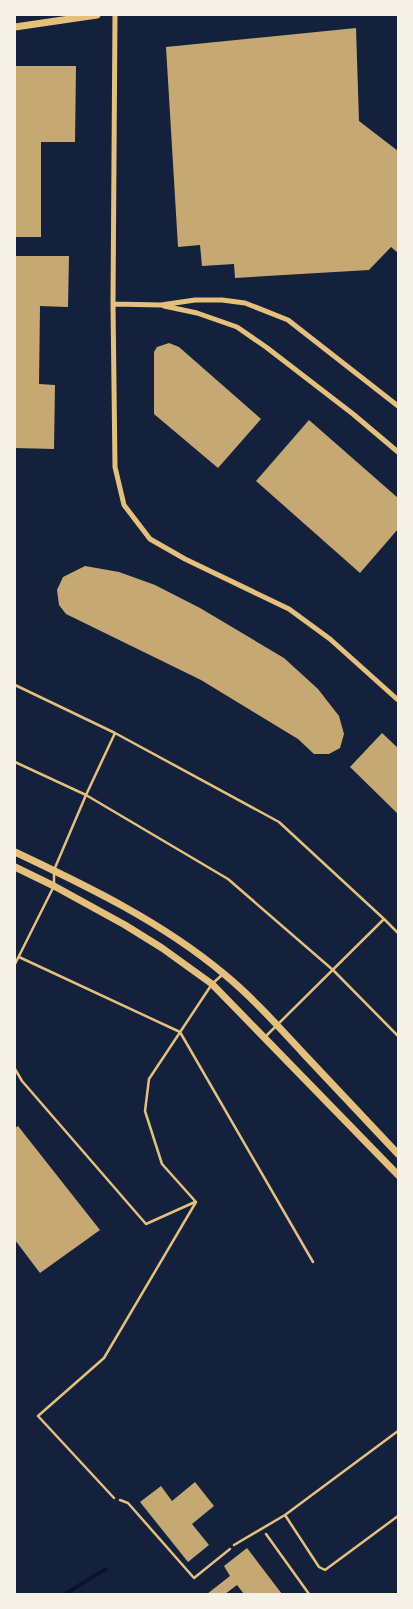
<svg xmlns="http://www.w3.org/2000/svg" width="413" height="1609" font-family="'Sofia Sans Condensed',sans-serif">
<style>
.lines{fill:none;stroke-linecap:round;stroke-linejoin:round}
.stream{stroke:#0b132b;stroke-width:4}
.building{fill:#c6a872}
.path{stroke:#e5c07b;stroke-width:2.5}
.service{stroke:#e5c07b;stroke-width:2.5}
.minor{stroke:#e5c07b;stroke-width:5}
.tertiary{stroke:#e5c07b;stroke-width:7}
</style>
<rect width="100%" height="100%" fill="#14213d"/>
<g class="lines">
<path class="stream" d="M 65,1594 L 106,1569"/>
</g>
<path class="building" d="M 356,28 L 359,121 L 398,151 L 398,253 L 391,247 L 369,270 L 235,278 L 234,264 L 202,266 L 200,245 L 178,247 L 166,47 Z
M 15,66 L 76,66 L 75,142 L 41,142 L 41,237 L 15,237 Z
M 15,256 L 69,256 L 68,307 L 40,306 L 39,384 L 55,385 L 54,449 L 15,448 Z
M 169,343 L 179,347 L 261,419 L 218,468 L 154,414 L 154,352 L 157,347 Z
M 309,420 L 398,498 L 398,529 L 360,573 L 256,481 Z
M 85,566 L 119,572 L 155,585 L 200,608 L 284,658 L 318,689 L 339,716 L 344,734 L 340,748 L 329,754 L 314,754 L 298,739 L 201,680 L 66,614 L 59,605 L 57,590 L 63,577 Z
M 382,733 L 398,748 L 398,814 L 350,767 Z
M 18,1126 L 100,1230 L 40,1273 L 15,1240 L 15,1128 Z
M 195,1482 L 214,1506 L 192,1524 L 209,1545 L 188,1562 L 140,1502 L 161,1486 L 172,1501 Z
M 247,1548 L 282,1594 L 244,1594 L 237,1585 L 225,1594 L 207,1594 L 230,1576 L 224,1566 Z"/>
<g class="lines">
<path class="path" d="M 120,1500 L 128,1503 L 194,1578 L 230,1549
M 266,1534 L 309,1594"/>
<path class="service" d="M 15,685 L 115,733 L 279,822 L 384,919 L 398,933
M 15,762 L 86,795 L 228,879 L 333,970 L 398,1036
M 19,957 L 180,1032 L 313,1262
M 15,964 L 54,886 L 54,870 L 86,795 L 115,733
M 265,1037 L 384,919
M 15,1069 L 22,1081 L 146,1224 L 195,1202
M 196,1202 L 162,1164 L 145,1111 L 149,1079 L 212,984 L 222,975
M 114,1498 L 38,1416 L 104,1358 L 196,1202
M 285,1515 L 319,1567 L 325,1570 L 398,1516
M 234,1545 L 285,1515 L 398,1431"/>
<path class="minor" d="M 115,15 L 113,304 L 115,467 L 124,505 L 150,539 L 185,559 L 289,609 L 330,639 L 398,700
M 113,304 L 161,305 L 195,300 L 222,300 L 245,303 L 288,320 L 398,406
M 164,306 L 197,313 L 237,327 L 266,347 L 353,414 L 398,452"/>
<path class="tertiary" d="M 15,27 L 97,15
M 15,852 C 87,886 162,922 224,974 C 252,997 277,1025 302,1052 C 334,1086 366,1120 398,1154
M 15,867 L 54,886 L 125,925 L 162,948 L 212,984 L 398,1175"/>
</g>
<rect width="413" height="1609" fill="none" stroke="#f6f1e7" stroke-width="32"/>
</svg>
